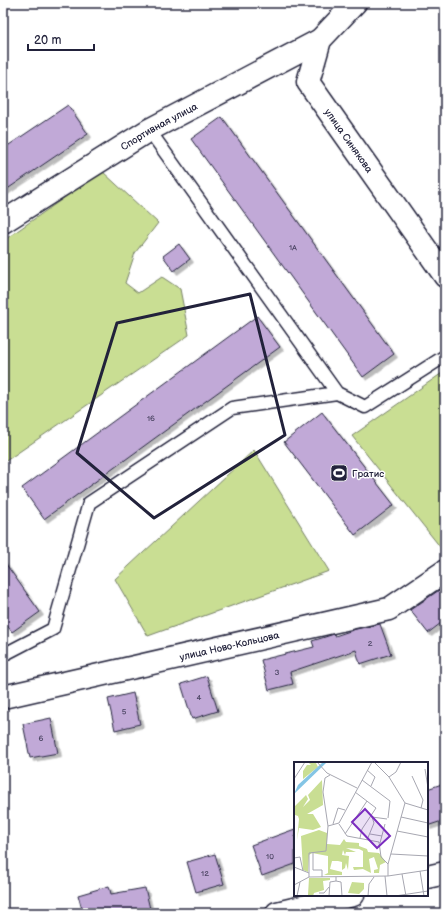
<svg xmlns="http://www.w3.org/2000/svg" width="448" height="916" font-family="'Balsamiq Sans',sans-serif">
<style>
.green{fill:#c9de93;stroke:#768067}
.building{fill:#c1a9d7;stroke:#22223b;filter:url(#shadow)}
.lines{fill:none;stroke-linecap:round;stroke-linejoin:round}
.service-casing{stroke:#22223b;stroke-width:15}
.minor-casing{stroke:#22223b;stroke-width:25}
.service{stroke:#fff;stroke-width:12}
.minor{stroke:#fff;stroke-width:22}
.marked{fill:none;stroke:#22223b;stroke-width:3;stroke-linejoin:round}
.labels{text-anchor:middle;stroke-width:3;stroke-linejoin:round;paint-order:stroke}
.number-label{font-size:8px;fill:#4a4462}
.street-label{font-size:10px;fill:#22223b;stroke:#fff}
.poi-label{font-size:10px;fill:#22223b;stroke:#fff;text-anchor:start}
.inset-road{fill:none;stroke:#a7a7b1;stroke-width:1}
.view{fill:#7b2cbf;fill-opacity:0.15;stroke:#7b2cbf;stroke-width:2}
.inset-edge{fill:none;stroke:#22223b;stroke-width:2}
</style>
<defs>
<filter id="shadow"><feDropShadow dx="3.5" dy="3.5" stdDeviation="0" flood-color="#0004"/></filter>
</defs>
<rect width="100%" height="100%" fill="#fff"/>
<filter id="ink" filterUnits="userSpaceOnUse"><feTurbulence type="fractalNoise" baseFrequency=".025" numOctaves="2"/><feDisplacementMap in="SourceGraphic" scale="8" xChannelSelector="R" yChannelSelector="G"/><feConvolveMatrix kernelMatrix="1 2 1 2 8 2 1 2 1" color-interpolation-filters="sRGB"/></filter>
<g filter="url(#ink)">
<path class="green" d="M 102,171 L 158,223 L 135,253 L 125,283 L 138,293 L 162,277 L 180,289 L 189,335 L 3,463 L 3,241 Z
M 445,371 L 445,553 L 352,436 Z
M 254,450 L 329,571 L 148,636 L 115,579 Z"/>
<path class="building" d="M 68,105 L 88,134 L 3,192 L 3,149 Z
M 222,117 L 394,354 L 363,377 L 191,139 Z
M 179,244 L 190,259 L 174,271 L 163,256 Z
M 257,316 L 280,347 L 44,519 L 22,488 Z
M 322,412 L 394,505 L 355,535 L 284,442 Z
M 3,560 L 40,612 L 12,632 L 3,620 Z
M 445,586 L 445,620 L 428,633 L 410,610 Z
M 380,624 L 391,654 L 360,664 L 356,650 L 290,672 L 293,684 L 269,690 L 261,660 L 314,647 L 312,641 L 325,637 L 334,634 L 335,636 L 356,629 Z
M 207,676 L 218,711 L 192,719 L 181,684 Z
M 133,693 L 140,724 L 115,730 L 108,699 Z
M 51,718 L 58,753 L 30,758 L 23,724 Z
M 445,783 L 445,820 L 427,826 L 427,789 Z
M 295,829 L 295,864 L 262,876 L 251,845 Z
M 215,854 L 224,884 L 196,892 L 187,862 Z
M 109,886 L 111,894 L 145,888 L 151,913 L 83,913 L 78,895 Z"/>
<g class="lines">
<defs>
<path id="service" d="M 149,130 L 337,393
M 3,655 L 53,629 L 89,503 L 232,408 L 337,393 L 365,407 L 445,356"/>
<g id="minor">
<path id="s1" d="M 355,3 L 320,40 L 308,82 L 445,276"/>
<path id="s2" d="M 3,222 L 149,130 L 320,40"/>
<path id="s3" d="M 3,697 L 389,609 L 445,571"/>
<path d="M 427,877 L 445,873"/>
<path d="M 277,913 L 353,895"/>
</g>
</defs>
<use href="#service" class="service-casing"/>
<use href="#minor" class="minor-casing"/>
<use href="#service" class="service"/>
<use href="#minor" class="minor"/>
</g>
</g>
<path class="marked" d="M 250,294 L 285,435 L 154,518 L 77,453 L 117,323 Z"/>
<defs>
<symbol id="stadium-square" viewBox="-11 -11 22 22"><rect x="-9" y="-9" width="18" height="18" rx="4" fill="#22223b" stroke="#fff"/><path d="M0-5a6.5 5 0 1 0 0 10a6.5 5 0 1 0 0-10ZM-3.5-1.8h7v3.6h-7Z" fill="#fff"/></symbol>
</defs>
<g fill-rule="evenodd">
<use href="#stadium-square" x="329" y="463" width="20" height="20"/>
</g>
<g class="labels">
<g class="number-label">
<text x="293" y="250">1А</text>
<text x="151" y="421">16</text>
<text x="370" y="646">2</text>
<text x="277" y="675">3</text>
<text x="199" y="700">4</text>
<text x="124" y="714">5</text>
<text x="41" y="741">6</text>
<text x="270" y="859">10</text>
<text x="205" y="876">12</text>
</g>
<g class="street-label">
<text dy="4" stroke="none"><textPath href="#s2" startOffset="183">Спортивная улица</textPath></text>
<text dy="4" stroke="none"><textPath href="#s1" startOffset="166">улица Синякова</textPath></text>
<text dy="4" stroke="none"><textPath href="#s3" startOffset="232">улица Ново-Кольцова</textPath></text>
</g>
<g class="poi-label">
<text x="352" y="477">Гратис</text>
</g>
</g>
<g transform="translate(294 762)">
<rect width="134" height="134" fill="#fff"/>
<path d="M 14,0 L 22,1 L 24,5 L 9,17 L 9,9 L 13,3 L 17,3 ZM 28,18 L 29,43 L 13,52 L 19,52 L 27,65 L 19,68 L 5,66 L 3,78 L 5,57 L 4,54 L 1,53 L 0,94 L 0,45 L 12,33 L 14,37 L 9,45 L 16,38 L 14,33 ZM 25,68 L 33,71 L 33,82 L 46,83 L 50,77 L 52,80 L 65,81 L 65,84 L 73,87 L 74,90 L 85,91 L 92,100 L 86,103 L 85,111 L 80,111 L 80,108 L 84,107 L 80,95 L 75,97 L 77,111 L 69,107 L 60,108 L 59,105 L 69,105 L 69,89 L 65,87 L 52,86 L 62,90 L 52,90 L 51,93 L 49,88 L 48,93 L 55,94 L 54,108 L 52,101 L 51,106 L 48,108 L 48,100 L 44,99 L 38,99 L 36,107 L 48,110 L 48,113 L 30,113 L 34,111 L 34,94 L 18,91 L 15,93 L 14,110 L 9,108 L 7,74 ZM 15,116 L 36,116 L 36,118 L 29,119 L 30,128 L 20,131 L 19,134 L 14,133 ZM 58,120 L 70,121 L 70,127 L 65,132 L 54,131 Z" fill="#c9de93"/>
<path d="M 29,0 L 33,0 L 0,32 L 4,23 Z" fill="#84c5e5"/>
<path class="inset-road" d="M 23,0 L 33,11 L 63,26M 80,0 L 95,15 L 111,41 L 94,102 L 94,114M 131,7 L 134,26M 73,8 L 81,15 L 77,24M 118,14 L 129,38 L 127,46M 95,15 L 102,10 L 107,0M 0,17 L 11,0M 68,18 L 96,39 L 94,56M 61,30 L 82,46 L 68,67 L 66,76M 111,41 L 134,48M 107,55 L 134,61M 45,61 L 78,0M 39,62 L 44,46 L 51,48M 45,62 L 53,74 L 85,80 L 87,95 L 94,102M 34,64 L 29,30 L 31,16 L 36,13M 103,69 L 134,75M 51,72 L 73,39M 76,72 L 88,74M 73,78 L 80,61 L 78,55 L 93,57M 86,81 L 91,62M 19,90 L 19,108 L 28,108 L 28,115M 97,92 L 134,94M 0,96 L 6,95 L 9,109M 0,105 L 15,111M 126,109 L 130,134M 108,112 L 112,134M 91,114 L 93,134M 15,115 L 15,91 L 32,89 L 34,64 L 45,61M 42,119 L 47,120 L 48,134M 0,123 L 15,115 L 94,114 L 134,108M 25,131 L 30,131 L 35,125M 3,134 L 6,120M 35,134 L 36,120 L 42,119 L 42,115M 74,134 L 75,122 L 80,115M 101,134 L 134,129"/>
<path class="view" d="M 71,47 L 96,74 L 83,86 L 58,60 Z"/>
<rect width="134" height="134" class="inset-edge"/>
</g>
<rect width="448" height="916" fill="none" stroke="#fff" stroke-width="16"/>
<rect x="8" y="8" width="432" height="900" fill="none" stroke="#22223b" stroke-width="1.5" filter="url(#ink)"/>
<path d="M28 44v6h66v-6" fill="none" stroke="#22223b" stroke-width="2"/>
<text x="34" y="44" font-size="12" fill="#22223b" stroke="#ffffff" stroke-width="3" paint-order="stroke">20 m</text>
</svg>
